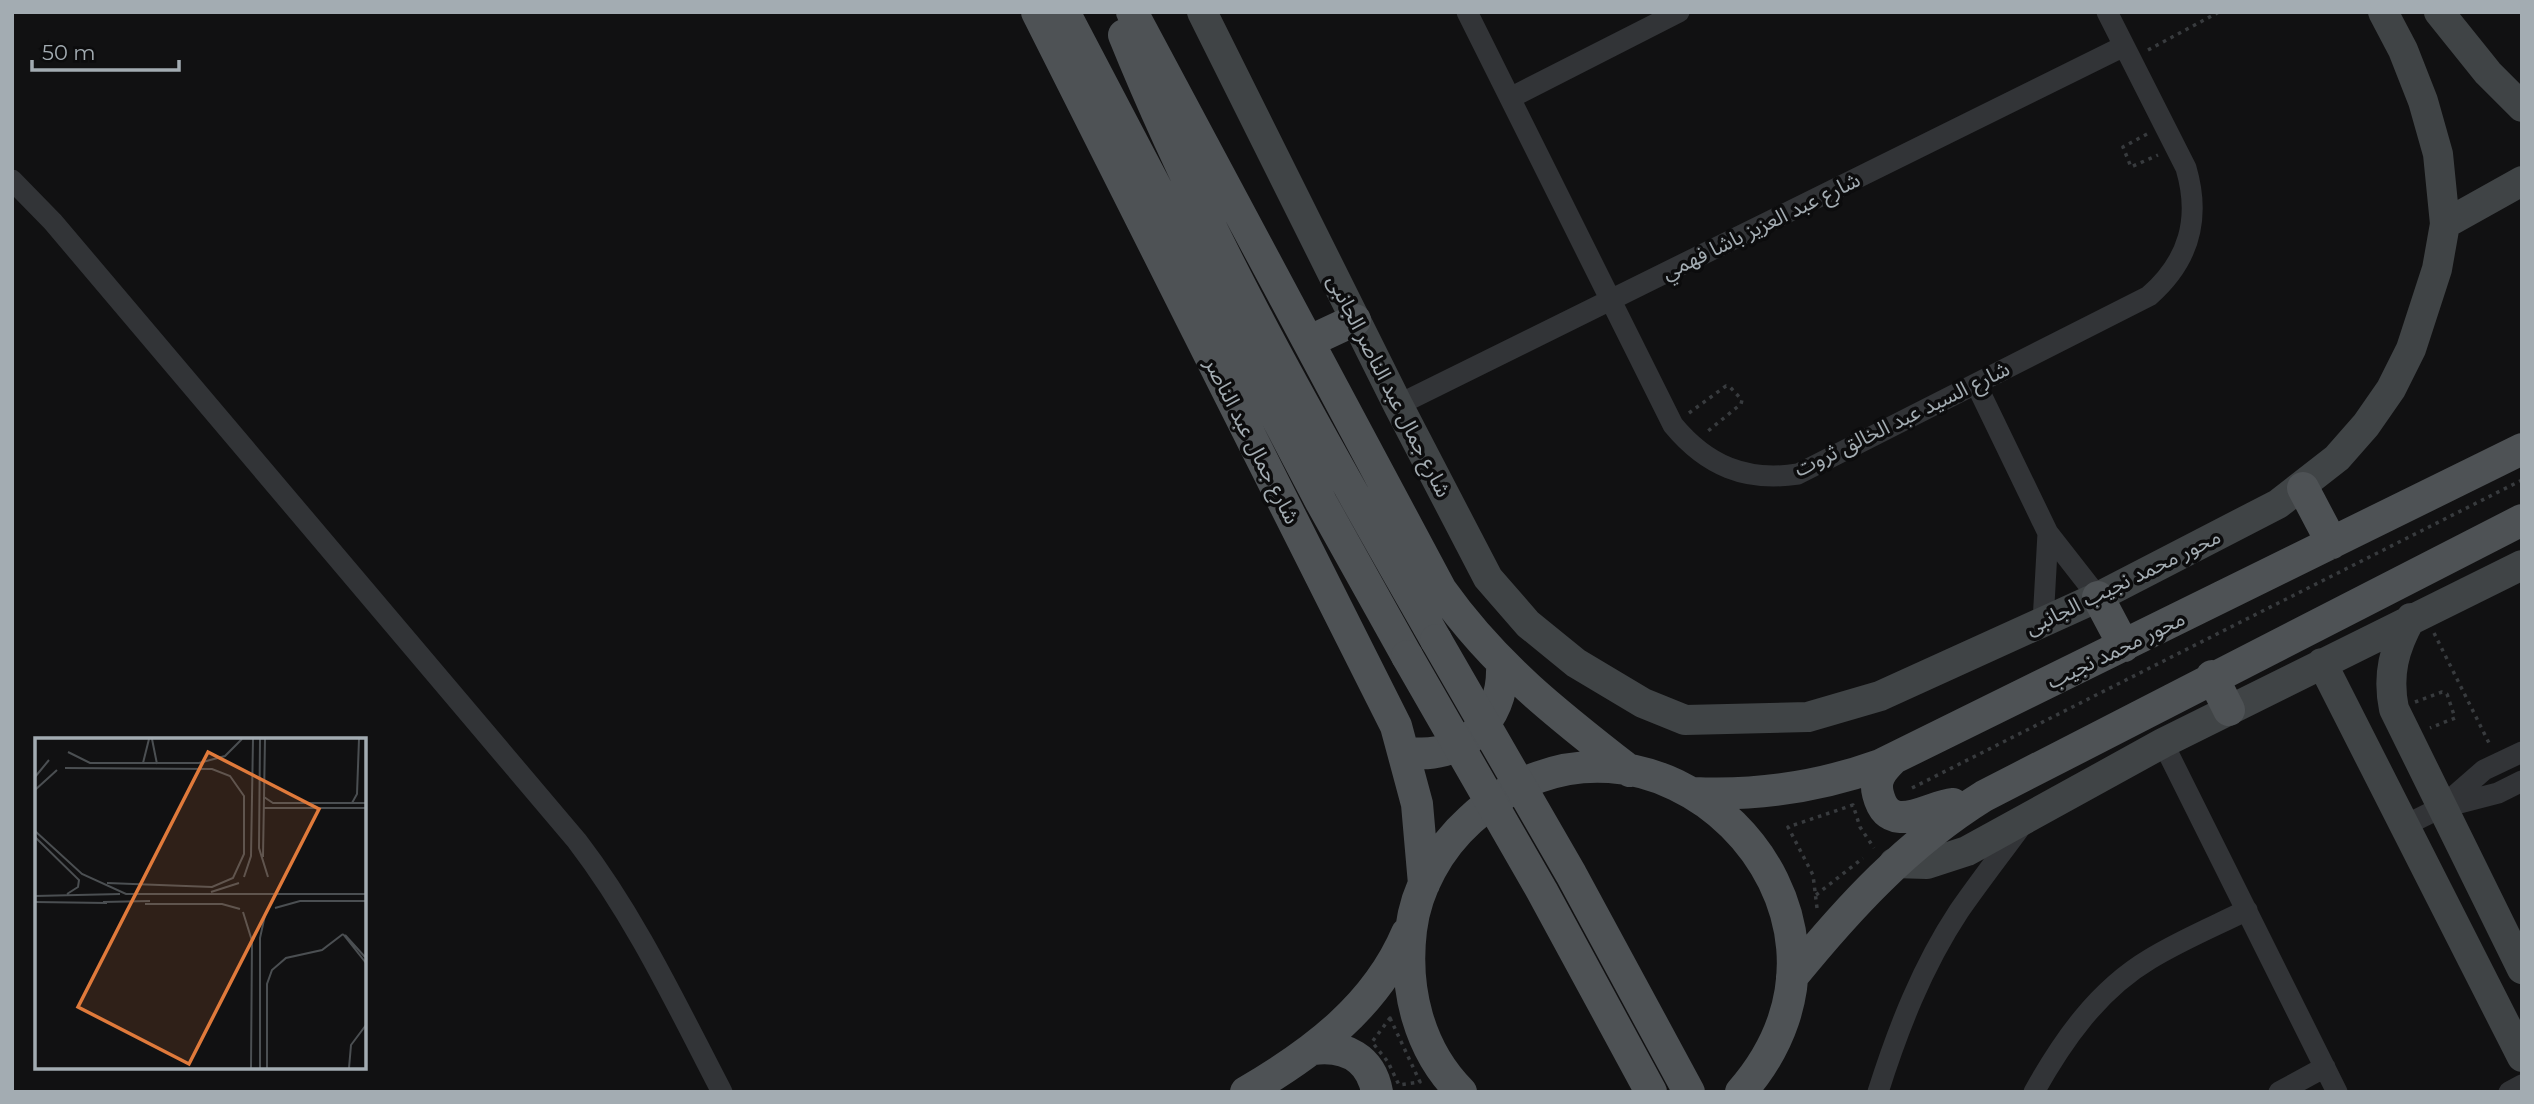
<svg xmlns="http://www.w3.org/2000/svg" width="2534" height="1104" font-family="Montserrat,'Noto Sans Arabic',sans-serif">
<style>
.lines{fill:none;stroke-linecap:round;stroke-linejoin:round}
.path{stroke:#383b3e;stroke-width:3.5;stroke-dasharray:3.5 5;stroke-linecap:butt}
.street{stroke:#323437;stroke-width:21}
.secondary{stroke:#404446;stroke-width:30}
.primary{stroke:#4e5255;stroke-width:32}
.primary-bridge{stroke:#4e5255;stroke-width:32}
.labels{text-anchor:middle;stroke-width:7;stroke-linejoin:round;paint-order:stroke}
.street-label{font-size:21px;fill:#a3acb2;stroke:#0c0c0d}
.inset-road{fill:none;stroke:#4b4f52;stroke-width:2}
.view{fill:#e07a3b;fill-opacity:0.15;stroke:#e07a3b;stroke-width:3.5}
.inset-edge{fill:none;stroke:#a3acb2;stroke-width:3.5}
</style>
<rect width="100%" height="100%" fill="#111112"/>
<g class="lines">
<path class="path" d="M 2148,50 L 2219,12
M 2147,134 L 2123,147 L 2131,167 L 2158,155
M 1689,413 L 1726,386 L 1730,387 L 1742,400 L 1741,404 L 1708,431
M 2434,633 L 2490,745
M 2415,702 L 2442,692 L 2447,694 L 2455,718 L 2430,728
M 1912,788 L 2522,480
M 1816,895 L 1863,858
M 1817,908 L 1813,875 L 1788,827 L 1853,805 L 1860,827 L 1874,848
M 1390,1018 L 1420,1082 L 1399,1085 L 1388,1062 L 1372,1042 Z"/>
<path class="street" d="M 1467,12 L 1673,425 C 1707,466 1746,482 1798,474 L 2149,296 C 2189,261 2201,219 2186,168 L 2107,12
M 1510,98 L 1679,12
M 12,180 L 53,222 L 577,841 C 636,918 677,1006 722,1092
M 1976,384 L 2048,533 L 2098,597
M 1398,405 L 2124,46
M 2043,622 L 2048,533
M 2163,743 L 2337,1092
M 2445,804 L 2484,770 L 2522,752
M 2404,826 L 2440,808 L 2498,793 L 2522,781
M 1878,1092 C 1898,1029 1922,967 1959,911 C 1979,882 2001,854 2022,825
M 2034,1092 C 2063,1040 2098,990 2150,959 C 2181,940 2215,926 2247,910
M 2279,1092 L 2325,1067
M 2509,1092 L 2522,1085"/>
<path class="secondary" d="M 1202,12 L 1398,405 L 1488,578 L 1528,624 L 1576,663 L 1643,703 L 1685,720 L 1808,717 L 1880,696 L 2098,597 L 2278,504 L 2337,458 L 2366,425 L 2391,389 L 2411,349 L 2437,269 L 2445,224 L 2438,154 L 2423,101 L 2403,50 L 2383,12
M 2439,12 L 2488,73 L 2522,107
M 2445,224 L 2522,181
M 2411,618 C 2394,648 2387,675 2394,709 L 2522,969
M 2322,663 L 2522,1057
M 1894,863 L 1927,864 L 1967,851 L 2163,743 L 2522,565"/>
<path class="primary" d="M 1037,12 L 1396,726 L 1417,804 L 1424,884
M 1064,12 L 1321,502 L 1407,656
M 1132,12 L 1441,590 C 1495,666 1558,715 1630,771
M 1124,35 C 1209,245 1324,443 1436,640
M 1310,341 L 1355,320
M 2303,488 L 2332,543
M 2098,597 L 2124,646
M 2212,676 L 2229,710
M 1405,752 C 1461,761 1504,722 1502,666
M 1892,760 C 1882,770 1874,779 1878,794 C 1889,838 1928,806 1953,804
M 1694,793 C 1760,796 1819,787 1880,765 L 2522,449
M 1792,977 C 1849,907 1907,844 1984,796 L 2522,520
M 1313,1049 C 1345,1045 1371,1058 1377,1092
M 1246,1092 C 1313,1053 1376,1006 1407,933
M 1461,1092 C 1418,1049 1404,988 1411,930 C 1416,888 1439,848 1470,820 C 1646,656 1904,906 1741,1092"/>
<path class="primary-bridge" d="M 1436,640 L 1571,874 L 1689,1092
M 1407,656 L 1542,891 L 1651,1092"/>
</g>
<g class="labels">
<g class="street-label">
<text transform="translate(1761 226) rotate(-26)" y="7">شارع عبد العزيز باشا فهمي</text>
<text transform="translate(1389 386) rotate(63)" y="7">شارع جمال عبد الناصر الجانبى</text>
<text transform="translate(1902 419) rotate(-26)" y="7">شارع السيد عبد الخالق ثروت</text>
<text transform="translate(1252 441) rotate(63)" y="7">شارع جمال عبد الناصر</text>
<text transform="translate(2123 582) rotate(-26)" y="7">محور محمد نجيب الجانبى</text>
<text transform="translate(2116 650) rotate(-26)" y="7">محور محمد نجيب</text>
</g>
</g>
<g transform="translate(35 738)">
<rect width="331" height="331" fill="#111112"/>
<path class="inset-road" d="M 117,1 L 122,26M 225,1 L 224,110 L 233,139M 331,3 L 331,49M 33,14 L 55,25 L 164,25 L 190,18 L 207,1M 108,25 L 114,1M 30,30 L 177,31 L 195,38 L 209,58 L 209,116 L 198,140 L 177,149 L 72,145M 0,39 L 14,22M 0,52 L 22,32M 229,59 L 238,65 L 331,65M 317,65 L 322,56 L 324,1M 228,70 L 331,70M 0,93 L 47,136 L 91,156 L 331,156M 0,99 L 44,142 L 43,149 L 32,156M 228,119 L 230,1M 209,139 L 216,118 L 218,1M 176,154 L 204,145M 0,158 L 85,156M 0,164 L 72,165M 68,164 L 115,163M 110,166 L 187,166 L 205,171M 240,170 L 265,163 L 331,163M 208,174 L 217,203 L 216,330M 308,196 L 331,225M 310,197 L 330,219M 225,330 L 225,200 L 230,177M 232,330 L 232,246 L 237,232 L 251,220 L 287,212 L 308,196M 314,330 L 316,307 L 331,287"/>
<path class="view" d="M 173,14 L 284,71 L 154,326 L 43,269 Z"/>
<rect width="331" height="331" class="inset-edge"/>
</g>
<rect width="2534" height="1104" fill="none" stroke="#a3acb2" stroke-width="28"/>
<path d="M32 60v10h147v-10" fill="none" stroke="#a3acb2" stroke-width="3.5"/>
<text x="42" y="60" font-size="21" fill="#a3acb2" stroke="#0c0c0d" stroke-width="5" paint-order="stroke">50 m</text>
</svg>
